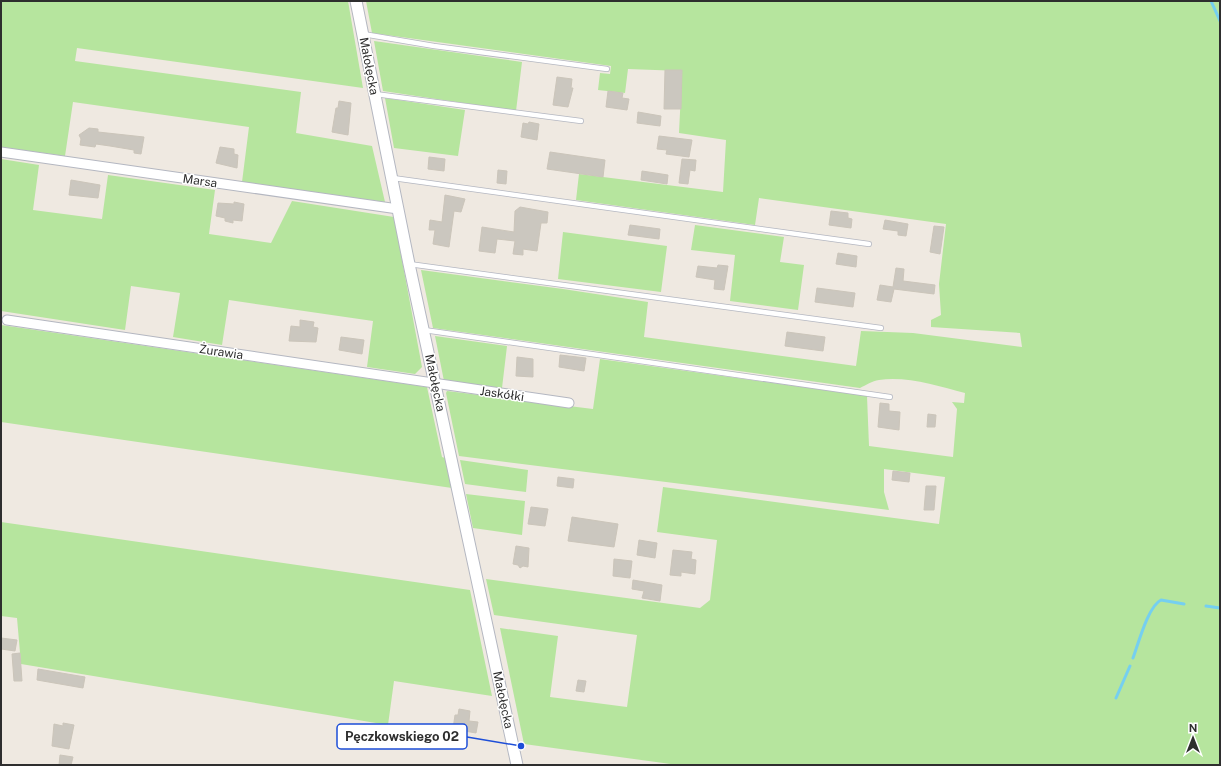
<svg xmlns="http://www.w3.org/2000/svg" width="1221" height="766" font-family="'Public Sans',sans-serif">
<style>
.green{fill:#b6e59e}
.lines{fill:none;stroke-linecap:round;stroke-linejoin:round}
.stream{stroke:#75cff0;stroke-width:3}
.building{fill:#cbc7bf;stroke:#cbc5ba}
.service-casing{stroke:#b4b7c1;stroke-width:6}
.minor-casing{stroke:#b4b7c1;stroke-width:11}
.tertiary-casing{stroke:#b4b7c1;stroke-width:13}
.service{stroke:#fff;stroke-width:4.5}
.minor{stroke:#fff;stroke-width:9}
.tertiary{stroke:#fff;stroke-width:11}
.labels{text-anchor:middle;stroke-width:3;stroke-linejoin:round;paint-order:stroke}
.street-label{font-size:12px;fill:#2e2e2e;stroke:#fff}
.leader{fill:none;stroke:#1d4ed8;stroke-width:1.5}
.callout-dot{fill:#1d4ed8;stroke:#fff;stroke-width:1.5}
.callout{fill:#fff;stroke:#1d4ed8;stroke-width:1.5}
.callout-label{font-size:13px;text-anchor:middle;font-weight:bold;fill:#2e2e2e}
</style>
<rect width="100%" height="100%" fill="#efe9e1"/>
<path class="green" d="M 1,1 L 348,1 L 363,88 L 77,48 L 75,61 L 301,92 L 296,133 L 372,146 L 385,202 L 242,182 L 249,127 L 73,102 L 65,156 L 1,147 Z
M 366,1 L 1220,1 L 1220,765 L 678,765 L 524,744 L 500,628 L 558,636 L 550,697 L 627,707 L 637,635 L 494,615 L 486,579 L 700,608 L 710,600 L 717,540 L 657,532 L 663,487 L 939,524 L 945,477 L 884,469 L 884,492 L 889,510 L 459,456 L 446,393 L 447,391 L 593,409 L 600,359 L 867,396 L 869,446 L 953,457 L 957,409 L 952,402 L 964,403 L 965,393 C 938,386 907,376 879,380 C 872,381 866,385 860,388 L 433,328 L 421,270 L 563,289 L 648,302 L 644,337 L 856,366 L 861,331 L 913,333 L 1022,347 L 1020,333 L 931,327 L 931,320 L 941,315 L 939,284 L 946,224 L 759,198 L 755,225 L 576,200 L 579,174 L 723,192 L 726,140 L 679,133 L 682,71 L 628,69 L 625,93 L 598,90 L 600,73 L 610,74 L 611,66 L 372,33 Z
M 374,41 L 522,62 L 516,111 L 383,91 Z
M 385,98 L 465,110 L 458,156 L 394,148 Z
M 1,159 L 39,165 L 33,210 L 102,219 L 108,175 L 215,190 L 209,234 L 271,243 L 292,201 L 394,217 L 422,367 L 415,374 L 367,367 L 373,321 L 229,300 L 222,345 L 173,337 L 180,293 L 131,286 L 125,330 L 1,311 Z
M 695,225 L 784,237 L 780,262 L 804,265 L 798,310 L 730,301 L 735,255 L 691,250 Z
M 563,232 L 667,246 L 661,292 L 558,279 Z
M 1,325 L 427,387 L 442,457 L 445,458 L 452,488 L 1,422 Z
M 435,336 L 507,346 L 502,388 L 444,381 Z
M 460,460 L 528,470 L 526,492 L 465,484 Z
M 466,494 L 525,501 L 522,535 L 473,528 Z
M 1,522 L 470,590 L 492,696 L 394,681 L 388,725 L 21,664 L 17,618 L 1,616 Z"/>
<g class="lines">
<path class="stream" d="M 1211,1 L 1220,21
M 1206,606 L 1220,608
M 1133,658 C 1138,645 1148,606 1161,600 L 1184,604
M 1116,698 L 1130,666"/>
</g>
<path class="building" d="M 665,70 L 682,70 L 681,109 L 664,109 Z
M 557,77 L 572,79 L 571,88 L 573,88 L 568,107 L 553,105 Z
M 608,91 L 623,93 L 622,98 L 629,99 L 627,110 L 606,107 Z
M 339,101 L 351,103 L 348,135 L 332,132 L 336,108 L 338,108 Z
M 638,112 L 661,116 L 660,126 L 637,123 Z
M 529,122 L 539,124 L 537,140 L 521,137 L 523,123 L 528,124 Z
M 89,128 L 98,129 L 98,132 L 144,137 L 141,154 L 134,153 L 134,150 L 110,146 L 96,144 L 95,147 L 80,145 L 81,139 L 79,135 Z
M 659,136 L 692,140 L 689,157 L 666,154 L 667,150 L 657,149 Z
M 220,147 L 234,149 L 234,154 L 238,155 L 237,168 L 216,163 Z
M 550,152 L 605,160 L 603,177 L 547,169 Z
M 429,157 L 445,159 L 444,171 L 428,169 Z
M 682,159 L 696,160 L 695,171 L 690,170 L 688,184 L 679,183 Z
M 498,170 L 507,171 L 506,184 L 497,183 Z
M 642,171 L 668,175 L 667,184 L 641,180 Z
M 71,180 L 100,185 L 98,198 L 69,195 Z
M 445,195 L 465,199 L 461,212 L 454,211 L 449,247 L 433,244 L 435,230 L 429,230 L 430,220 L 442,222 Z
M 234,202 L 244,204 L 242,221 L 233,220 L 233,223 L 225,221 L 225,218 L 216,216 L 218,203 L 234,204 Z
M 520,207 L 548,212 L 547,223 L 541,223 L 537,251 L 523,249 L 523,255 L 513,254 L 515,241 L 497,239 L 495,253 L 479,251 L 482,227 L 514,232 L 515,211 Z
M 831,211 L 848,213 L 848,218 L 852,219 L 851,228 L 829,225 Z
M 885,220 L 908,224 L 906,236 L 898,235 L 898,231 L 883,229 Z
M 630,225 L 660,229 L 659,239 L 628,235 Z
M 934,226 L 944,227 L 940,254 L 930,252 Z
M 838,253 L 857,256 L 856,267 L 836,264 Z
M 718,265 L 728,266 L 724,290 L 714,289 L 715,280 L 696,277 L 698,266 L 717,268 Z
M 896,268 L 904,269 L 903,281 L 935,285 L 934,294 L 894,289 L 891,302 L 877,300 L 880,285 L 893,287 Z
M 817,288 L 855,293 L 853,307 L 815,302 Z
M 300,320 L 314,322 L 313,327 L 318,328 L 316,342 L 289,341 L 291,326 L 300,327 Z
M 787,332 L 825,337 L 823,351 L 785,346 Z
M 341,337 L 364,340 L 362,354 L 339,350 Z
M 560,355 L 586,358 L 584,371 L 559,367 Z
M 517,357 L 533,359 L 533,377 L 516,376 Z
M 880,403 L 889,404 L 889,411 L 900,412 L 899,430 L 878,427 Z
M 928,414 L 936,415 L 935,427 L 927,427 Z
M 893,471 L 910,473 L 909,482 L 892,480 Z
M 558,477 L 574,479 L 573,488 L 557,486 Z
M 926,486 L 936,486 L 934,510 L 924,510 Z
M 531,507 L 548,509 L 545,526 L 528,524 Z
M 572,517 L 618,524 L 614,547 L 568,541 Z
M 639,540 L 657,543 L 655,558 L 637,555 Z
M 516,546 L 529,548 L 528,567 L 523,566 L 520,568 L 518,565 L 513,564 Z
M 673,550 L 692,552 L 691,559 L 696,560 L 695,574 L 681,572 L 681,576 L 670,575 Z
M 614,559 L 632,561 L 630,578 L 613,576 Z
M 633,580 L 662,585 L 660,601 L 642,598 L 644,591 L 632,589 Z
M 1,638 L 17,640 L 15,651 L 1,649 Z
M 20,653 L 22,681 L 14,681 L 12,654 Z
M 38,669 L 85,677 L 83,688 L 37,680 Z
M 578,680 L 586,681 L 584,692 L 576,691 Z
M 459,709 L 470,711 L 469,721 L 478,722 L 476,733 L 453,729 L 455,715 L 458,715 Z
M 63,723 L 74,725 L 69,749 L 52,746 L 54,724 L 63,726 Z
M 60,755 L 73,757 L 71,765 L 59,765 Z"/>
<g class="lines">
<defs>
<path id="service" d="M 363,34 L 434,46 L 607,69
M 375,94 L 581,121
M 393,178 L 869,244
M 409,264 L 881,328
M 424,330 L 890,397"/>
<path id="minor" d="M 1,152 L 398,209
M 7,320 L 569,403"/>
<path id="tertiary" d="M 356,1 L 409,264 L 517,765"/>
</defs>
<use href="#service" class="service-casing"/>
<use href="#minor" class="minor-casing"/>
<use href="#tertiary" class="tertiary-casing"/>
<use href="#service" class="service"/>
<use href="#minor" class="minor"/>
<use href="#tertiary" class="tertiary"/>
</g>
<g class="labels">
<g class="street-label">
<text transform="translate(369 66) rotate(79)" y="4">Małołęcka</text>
<text transform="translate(200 181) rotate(8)" y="4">Marsa</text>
<text transform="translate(221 352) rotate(8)" y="4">Żurawia</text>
<text transform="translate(435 383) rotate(78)" y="4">Małołęcka</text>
<text transform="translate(502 394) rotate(8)" y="4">Jaskółki</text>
<text transform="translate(503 700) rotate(78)" y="4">Małołęcka</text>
</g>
</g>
<path class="leader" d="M521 746L467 737"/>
<circle class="callout-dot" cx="521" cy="746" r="4"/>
<rect class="callout" x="337" y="724" width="130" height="25" rx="4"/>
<g class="callout-label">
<text x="402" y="741">Pęczkowskiego 02</text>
</g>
<rect width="1221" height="766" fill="none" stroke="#2e2e2e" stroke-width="4"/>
<g transform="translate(1193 738)" stroke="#ffffff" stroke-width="3" paint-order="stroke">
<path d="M0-3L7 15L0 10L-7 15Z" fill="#2e2e2e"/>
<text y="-6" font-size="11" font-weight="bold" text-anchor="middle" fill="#2e2e2e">N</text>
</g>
</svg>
